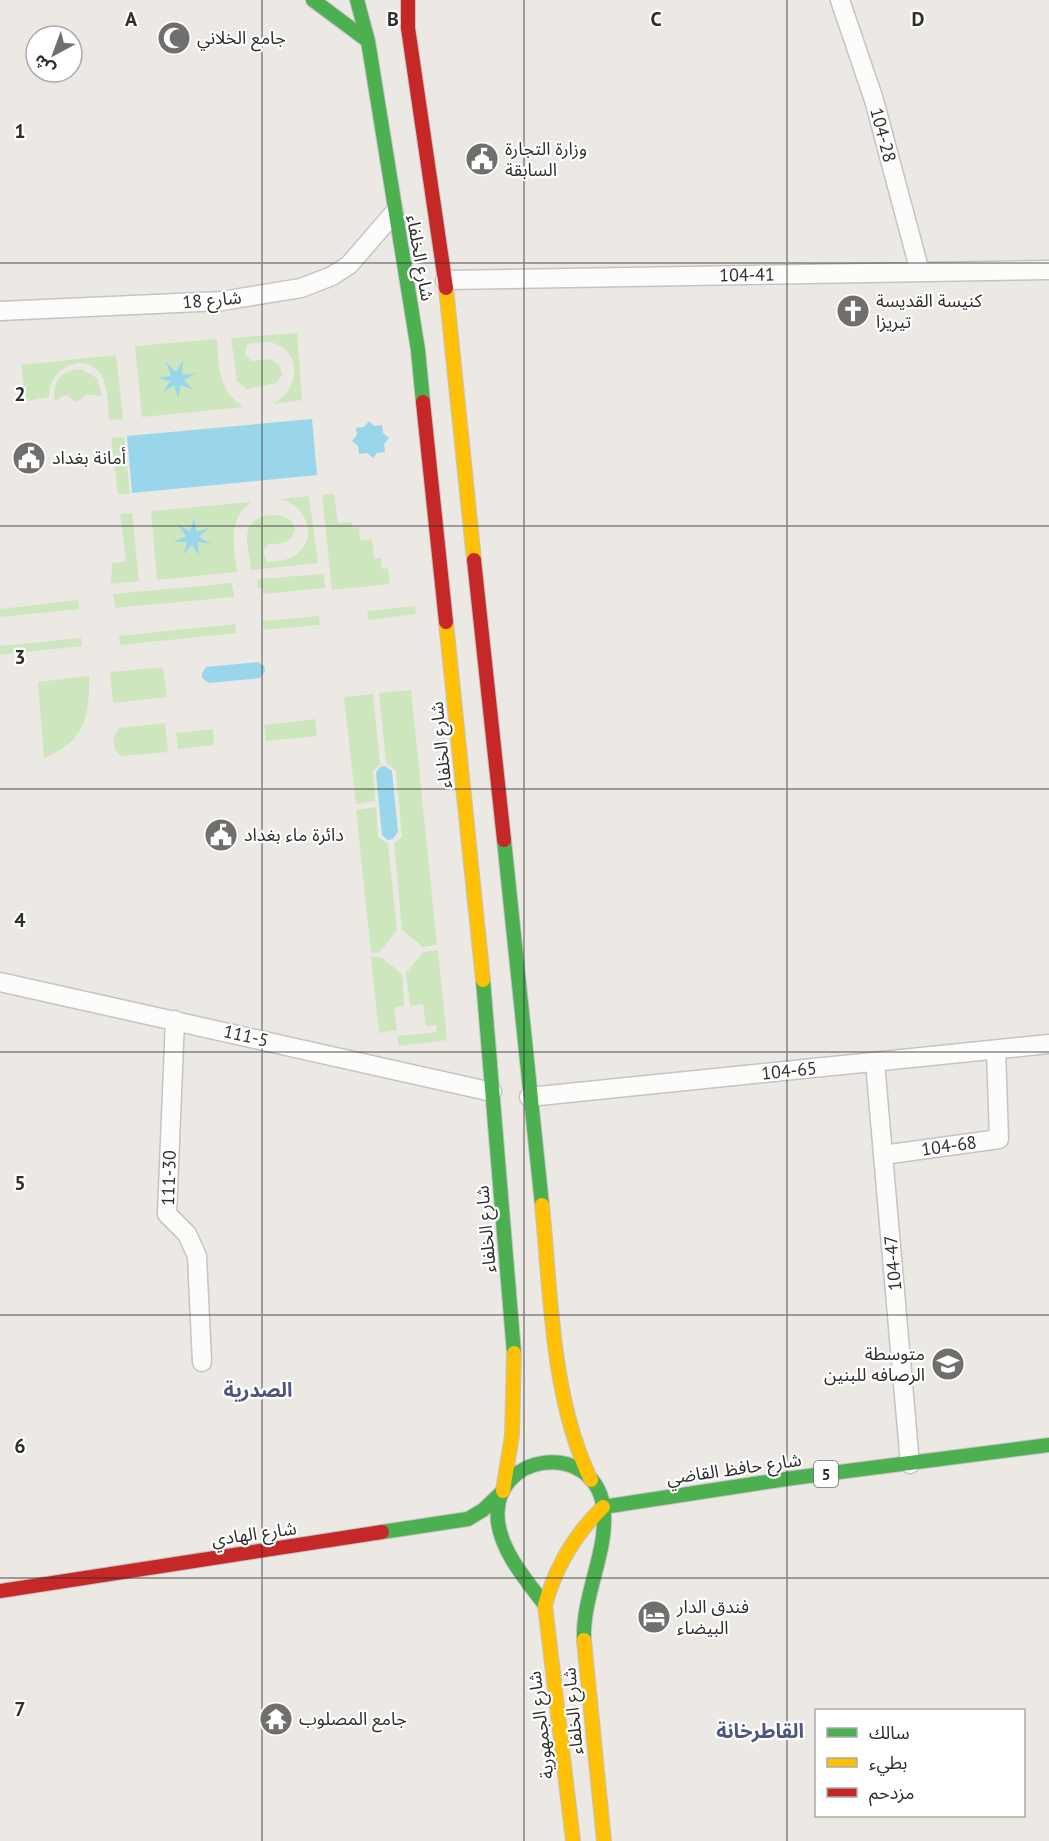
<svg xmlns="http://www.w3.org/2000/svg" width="1049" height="1841" font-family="'PT Sans','Noto Sans Arabic',sans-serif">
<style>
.green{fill:#cee6be}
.water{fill:#99d6ec}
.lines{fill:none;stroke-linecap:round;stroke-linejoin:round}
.street-casing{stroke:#c5c4c5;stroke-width:21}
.fast-casing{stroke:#c5c4c5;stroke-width:16}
.slow-casing{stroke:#c5c4c5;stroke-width:16}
.jam-casing{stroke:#c5c4c5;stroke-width:16}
.street{stroke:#fcfcfb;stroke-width:18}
.fast{stroke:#4caf50;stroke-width:14}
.slow{stroke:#ffc107;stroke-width:14}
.jam{stroke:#c62828;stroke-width:14}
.grid{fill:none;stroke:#2e2e2e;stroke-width:1.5;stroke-opacity:0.55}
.labels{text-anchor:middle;stroke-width:4.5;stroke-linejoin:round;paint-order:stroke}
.shield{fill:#fff;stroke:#6d6d6d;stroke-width:1.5}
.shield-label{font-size:16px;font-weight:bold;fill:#2e2e2e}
.poi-label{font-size:18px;fill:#2e2e2e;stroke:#fff;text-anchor:start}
.street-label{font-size:18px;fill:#2e2e2e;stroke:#fff}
.neighbourhood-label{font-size:20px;font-weight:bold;fill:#4d5680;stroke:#fff}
.grid-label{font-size:20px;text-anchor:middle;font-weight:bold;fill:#2e2e2e;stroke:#fff;stroke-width:4.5;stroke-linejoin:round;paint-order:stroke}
</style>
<rect width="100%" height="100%" fill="#ece8e4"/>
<path class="green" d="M 297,333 L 302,400 L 273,404 C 302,389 303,345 266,342 C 260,342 253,343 247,344 L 245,355 L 252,361 L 270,359 L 279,365 L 282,374 L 277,383 L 247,389 L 237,381 L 231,338 Z
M 217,339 C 219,367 218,391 244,407 L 142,417 L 135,346 Z
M 116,355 L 123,419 L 109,420 C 108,408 108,389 103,378 C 87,349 49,366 49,397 L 26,401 L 21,365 Z
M 81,369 L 97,378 L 102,396 L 87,394 L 77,402 L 66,395 L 55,401 C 51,383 62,369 81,369 Z
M 124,437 L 130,494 L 118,494 L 111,438 Z
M 334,494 L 338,523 L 352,522 L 352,528 L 359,527 L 360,540 L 372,539 L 374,559 L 381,558 L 382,569 L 388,568 L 390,584 L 332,590 L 322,495 Z
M 309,496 L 318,563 L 251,570 C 250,558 244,537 249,527 C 257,511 293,510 295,530 C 290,544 281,544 268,544 L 263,551 L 267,562 C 276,561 286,561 294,556 C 321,539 306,505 280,499 Z
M 251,502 C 227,520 234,545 237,572 L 157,580 L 151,511 Z
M 132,513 L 139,581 L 111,584 L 112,563 L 126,561 L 120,514 Z
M 324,574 L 325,588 L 263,594 L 263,588 L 258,588 L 257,579 Z
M 232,583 L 234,597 L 115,608 L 113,594 Z
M 78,600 L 79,609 L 0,617 L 0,609 Z
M 415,606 L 416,614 L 368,620 L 367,611 Z
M 319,616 L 320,625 L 263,630 L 263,621 Z
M 235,624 L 236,633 L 120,645 L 119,636 Z
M 81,638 L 82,646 L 0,655 L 0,646 Z
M 163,667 L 167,697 L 113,703 L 110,672 Z
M 89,676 C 90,717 85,741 44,758 L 38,682 Z
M 411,690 L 437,945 L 423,947 L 402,930 L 394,843 L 402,837 L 396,771 L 386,763 L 379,693 Z
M 373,694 L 380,764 L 373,771 L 375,801 L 356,804 L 344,697 Z
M 315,719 L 317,736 L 266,741 L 264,725 Z
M 165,723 L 168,752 L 120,756 L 115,750 L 113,738 L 119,728 Z
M 213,729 L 214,745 L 178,749 L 176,733 Z
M 376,807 L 378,837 L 388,844 L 397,930 L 380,952 L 371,953 L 356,810 Z
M 438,950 L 447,1040 L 399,1046 L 397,1036 L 437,1032 L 436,1025 L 426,1026 L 423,1004 L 410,1006 L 406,973 L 423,952 Z
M 371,957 L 381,957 L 402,974 L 404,1006 L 394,1008 L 397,1030 L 379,1033 Z"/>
<path class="water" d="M 183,360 L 182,375 L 196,373 L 184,380 L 193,390 L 181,385 L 178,398 L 174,385 L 163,393 L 170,381 L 157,378 L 171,376 L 166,362 L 176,372 Z
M 312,419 L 317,475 L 132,493 L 127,436 Z
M 369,421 L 374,426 L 382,425 L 383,433 L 389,438 L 384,444 L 385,452 L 377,453 L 373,458 L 367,453 L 359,454 L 358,446 L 352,441 L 357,435 L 356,428 L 364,427 Z
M 194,518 L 197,532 L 210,527 L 199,537 L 211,544 L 198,542 L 199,556 L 192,545 L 183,555 L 187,542 L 173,542 L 186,536 L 178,525 L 190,531 Z
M 258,662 L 264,666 L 265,671 L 260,678 L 209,683 L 202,678 L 202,673 L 206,667 Z
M 385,766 L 392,771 L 398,832 L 393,839 L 388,840 L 382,835 L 376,773 L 380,767 Z"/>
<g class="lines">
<defs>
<path id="street" d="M 840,0 L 874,100 L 920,272
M 445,280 L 1049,270
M 0,311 L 222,301 L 301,288 L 332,276 L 349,265 L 394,213
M 0,982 L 492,1092
M 175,1020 L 167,1214 L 187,1234 L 197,1256 L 202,1362
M 875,1063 L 910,1464
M 529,1097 L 1049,1044
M 883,1155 L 999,1139 L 996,1050"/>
<path id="fast" d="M 313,0 L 368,41
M 357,0 L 368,41 L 418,350 L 423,402
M 504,840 L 542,1205
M 483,980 L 514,1353
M 603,1507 L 793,1478 L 1049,1445
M 382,1532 L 468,1519 L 483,1510 L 503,1491
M 545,1605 C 527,1581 502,1553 498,1522 C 490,1452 592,1440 603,1505 C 610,1549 582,1594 584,1640"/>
<path id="slow" d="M 446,288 L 474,560
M 446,622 L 483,980
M 542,1205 C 551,1294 551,1398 591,1480
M 503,1491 L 512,1435 L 514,1353
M 584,1640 L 604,1841
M 573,1841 L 545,1605 C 556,1566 574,1535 603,1507"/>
<path id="jam" d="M 408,0 L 408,28 L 446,288
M 423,402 L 446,622
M 474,560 L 504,840
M 0,1591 L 382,1532"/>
</defs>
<use href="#street" class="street-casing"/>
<use href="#fast" class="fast-casing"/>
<use href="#slow" class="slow-casing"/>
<use href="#jam" class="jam-casing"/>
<use href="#street" class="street"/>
<use href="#fast" class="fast"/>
<use href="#slow" class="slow"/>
<use href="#jam" class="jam"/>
</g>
<path class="grid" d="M 262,0 L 262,1841M 524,0 L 524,1841M 787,0 L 787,1841M 0,263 L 1049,263M 0,526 L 1049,526M 0,789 L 1049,789M 0,1052 L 1049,1052M 0,1315 L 1049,1315M 0,1578 L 1049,1578"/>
<defs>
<symbol id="mosque-disc" viewBox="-11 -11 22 22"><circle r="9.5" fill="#706f6e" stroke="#fff"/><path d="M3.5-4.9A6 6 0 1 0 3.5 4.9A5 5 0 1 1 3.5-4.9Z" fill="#fff"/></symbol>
<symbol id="civic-disc" viewBox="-11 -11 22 22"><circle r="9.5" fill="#706f6e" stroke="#fff"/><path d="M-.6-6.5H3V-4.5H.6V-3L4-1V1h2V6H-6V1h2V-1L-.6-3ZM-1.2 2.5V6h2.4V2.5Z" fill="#fff"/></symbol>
<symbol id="church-disc" viewBox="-11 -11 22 22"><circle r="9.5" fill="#706f6e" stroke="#fff"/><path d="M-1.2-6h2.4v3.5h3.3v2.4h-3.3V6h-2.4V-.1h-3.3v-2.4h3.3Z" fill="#fff"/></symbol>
<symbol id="school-disc" viewBox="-11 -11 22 22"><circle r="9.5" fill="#706f6e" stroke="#fff"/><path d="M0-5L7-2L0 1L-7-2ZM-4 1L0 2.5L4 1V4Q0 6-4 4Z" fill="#fff"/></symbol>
<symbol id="hotel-disc" viewBox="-11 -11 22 22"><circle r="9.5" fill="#706f6e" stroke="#fff"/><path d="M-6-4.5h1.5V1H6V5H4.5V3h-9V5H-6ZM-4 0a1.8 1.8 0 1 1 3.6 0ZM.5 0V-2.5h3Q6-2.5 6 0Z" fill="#fff"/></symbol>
<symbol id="temple-disc" viewBox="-11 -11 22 22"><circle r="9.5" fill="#706f6e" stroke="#fff"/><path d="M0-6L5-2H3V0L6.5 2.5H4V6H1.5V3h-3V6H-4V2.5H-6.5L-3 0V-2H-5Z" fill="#fff"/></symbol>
</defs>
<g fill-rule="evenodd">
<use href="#mosque-disc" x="155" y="19" width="38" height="38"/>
<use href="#civic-disc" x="463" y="140" width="38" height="38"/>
<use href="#church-disc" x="834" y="292" width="38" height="38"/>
<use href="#civic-disc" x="10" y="439" width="38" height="38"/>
<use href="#civic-disc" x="202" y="816" width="38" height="38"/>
<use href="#school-disc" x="929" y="1345" width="38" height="38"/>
<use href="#hotel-disc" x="635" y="1598" width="38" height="38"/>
<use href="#temple-disc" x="257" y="1700" width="38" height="38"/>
</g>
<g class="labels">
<rect class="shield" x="814" y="1461" width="24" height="26" rx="4.5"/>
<g class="shield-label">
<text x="826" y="1480">5</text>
</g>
<g class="poi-label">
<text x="197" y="44">جامع الخلاني</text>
<text x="505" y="155">وزارة التجارة<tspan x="505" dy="21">السابقة</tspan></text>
<text x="876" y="307">كنيسة القديسة<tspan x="876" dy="21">تيريزا</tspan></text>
<text x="52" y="464">أمانة بغداد</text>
<text x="244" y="841">دائرة ماء بغداد</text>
<text x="925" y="1360" text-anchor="end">متوسطة<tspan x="925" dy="21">الرصافه للبنين</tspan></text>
<text x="677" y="1613">فندق الدار<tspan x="677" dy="21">البيضاء</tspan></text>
<text x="299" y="1725">جامع المصلوب</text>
</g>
<g class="street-label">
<text transform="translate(883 135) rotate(75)" y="6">104-28</text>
<text transform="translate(420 258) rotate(80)" y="6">شارع الخلفاء</text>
<text transform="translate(747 275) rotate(-1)" y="6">104-41</text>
<text transform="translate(212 300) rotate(-5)" y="6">شارع 18</text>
<text transform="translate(441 745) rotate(-96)" y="6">شارع الخلفاء</text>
<text transform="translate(246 1036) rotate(13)" y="6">111-5</text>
<text transform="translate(789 1071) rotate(-6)" y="6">104-65</text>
<text transform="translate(949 1146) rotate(-8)" y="6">104-68</text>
<text transform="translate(169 1178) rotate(-88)" y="6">111-30</text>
<text transform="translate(486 1229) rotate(-95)" y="6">شارع الخلفاء</text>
<text transform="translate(893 1263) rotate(-95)" y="6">104-47</text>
<text transform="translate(734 1469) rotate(-8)" y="6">شارع حافظ القاضي</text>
<text transform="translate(254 1534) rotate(-8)" y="6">شارع الهادي</text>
<text transform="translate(573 1711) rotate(-95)" y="6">شارع الخلفاء</text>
<text transform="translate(541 1725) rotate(-97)" y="6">شارع الجمهورية</text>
</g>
<g class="neighbourhood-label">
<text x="258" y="1397">الصدرية</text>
<text x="760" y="1738">القاطرخانة</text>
</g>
</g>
<g class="grid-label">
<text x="131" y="26">A</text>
<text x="393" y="26">B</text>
<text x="656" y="26">C</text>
<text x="918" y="26">D</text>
<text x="20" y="138">1</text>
<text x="20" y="401">2</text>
<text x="20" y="664">3</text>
<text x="20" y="927">4</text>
<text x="20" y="1190">5</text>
<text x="20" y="1453">6</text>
<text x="20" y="1716">7</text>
</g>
<rect x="815" y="1709" width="210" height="108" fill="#ffffff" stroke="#ababab" stroke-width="1.5"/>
<rect x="827" y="1728" width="30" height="9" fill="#4caf50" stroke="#ababab" stroke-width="1.5"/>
<text x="869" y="1739" font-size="18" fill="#2e2e2e">سالك</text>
<rect x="827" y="1758" width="30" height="9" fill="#ffc107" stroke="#ababab" stroke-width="1.5"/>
<text x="869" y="1769" font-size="18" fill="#2e2e2e">بطيء</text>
<rect x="827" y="1788" width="30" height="9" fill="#c62828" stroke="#ababab" stroke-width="1.5"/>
<text x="869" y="1799" font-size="18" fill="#2e2e2e">مزدحم</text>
<g transform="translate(54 54) rotate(221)"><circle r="28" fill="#ffffff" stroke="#ababab" stroke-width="1.5"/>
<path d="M0-4.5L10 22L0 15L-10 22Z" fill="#706f6e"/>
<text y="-9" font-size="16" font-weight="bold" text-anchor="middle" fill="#2e2e2e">ش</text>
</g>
</svg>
